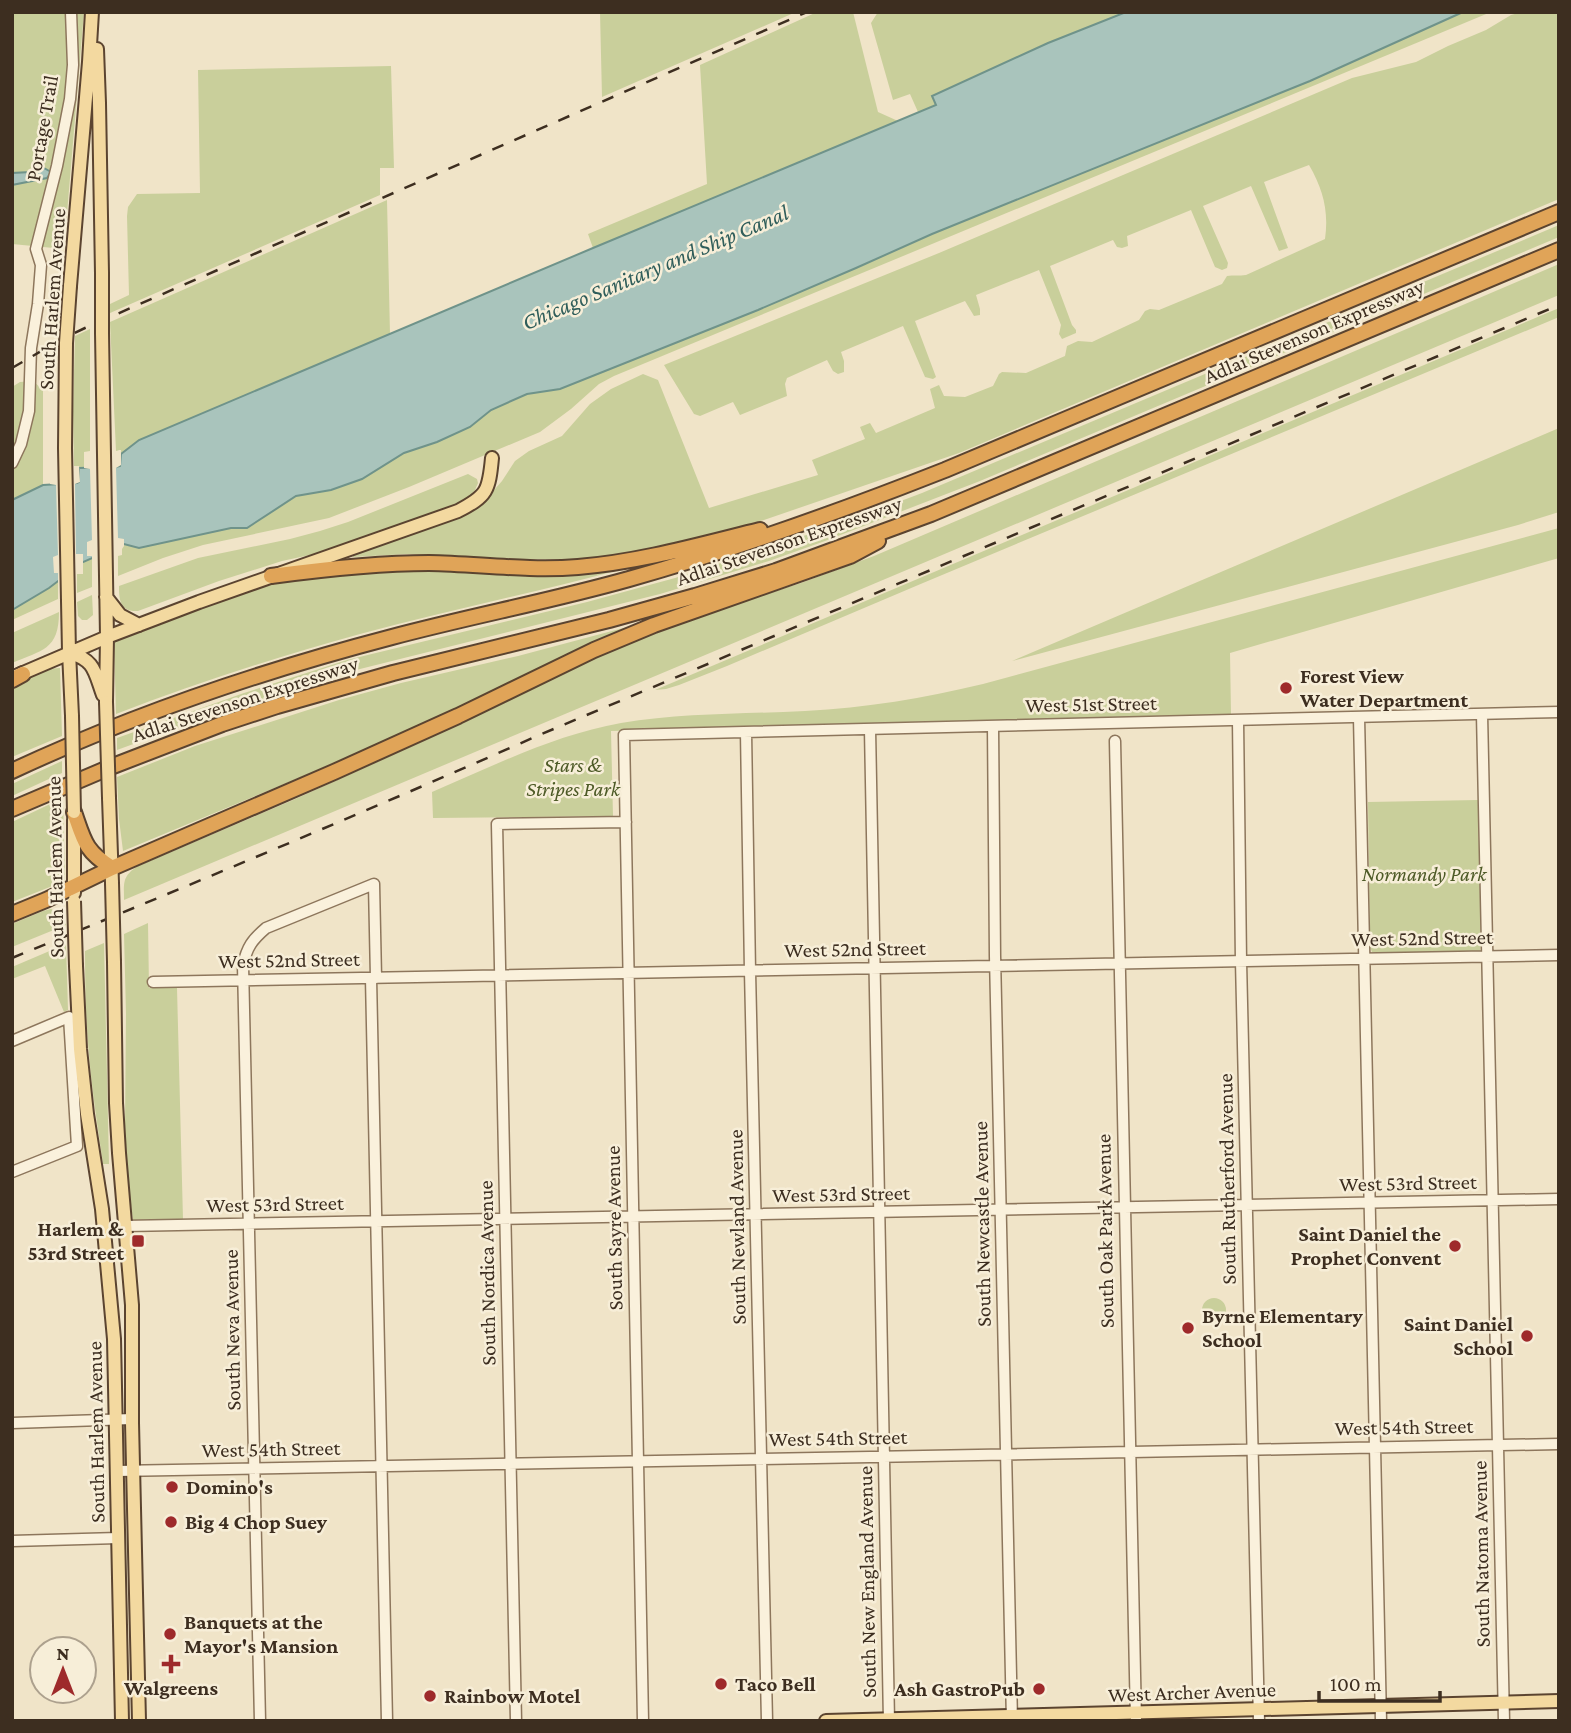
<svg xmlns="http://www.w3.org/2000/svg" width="1571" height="1733" font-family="'Crimson Pro',serif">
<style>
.green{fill:#c9cf9b}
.water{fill:#a9c4bc;stroke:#6f938a;stroke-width:2}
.pier{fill:#f0e4c8}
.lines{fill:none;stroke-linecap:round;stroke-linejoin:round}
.minor-casing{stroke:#8d765c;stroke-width:13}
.major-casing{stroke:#5b4430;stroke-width:16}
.highway-casing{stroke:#5b4430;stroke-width:18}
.minor{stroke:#faf1dc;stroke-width:10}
.major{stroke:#f3d9a0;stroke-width:12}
.highway{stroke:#e0a458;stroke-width:14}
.rail{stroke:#3d2e20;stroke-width:2.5;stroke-dasharray:12 12;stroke-linecap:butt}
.major-bridge-casing{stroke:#5b4430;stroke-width:16;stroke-linecap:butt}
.major-bridge{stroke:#f3d9a0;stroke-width:12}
.poi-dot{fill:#9e2a2b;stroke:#f7eed8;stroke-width:2.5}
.labels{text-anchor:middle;stroke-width:5;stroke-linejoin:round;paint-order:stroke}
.street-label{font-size:21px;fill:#3d2e20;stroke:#f7eed8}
.poi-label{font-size:21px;font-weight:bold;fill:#3d2e20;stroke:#f7eed8;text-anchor:start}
.park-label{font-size:21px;font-style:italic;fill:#4d5a26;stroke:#f7eed8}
.water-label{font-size:23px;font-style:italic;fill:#2f5d5a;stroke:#f7eed8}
</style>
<rect width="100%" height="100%" fill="#f0e4c8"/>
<path class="green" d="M 12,12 L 84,12 L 64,249 L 12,244 Z
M 600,12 L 796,12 L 602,97 Z
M 817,12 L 853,12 L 878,112 L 898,121 L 593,248 L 588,234 L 707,184 L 700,65 Z
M 878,12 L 1126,12 L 1048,43 L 933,96 L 936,105 L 918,112 L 910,94 L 893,100 L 871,23 Z
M 1463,12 L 1491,12 L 614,376 L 599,384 L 571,409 L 540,432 L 409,487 L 329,518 L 203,545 L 163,558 L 118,576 L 118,556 L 122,555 L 122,547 L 124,544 L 139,548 L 231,528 L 247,528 L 296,496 L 331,490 L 362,479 L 404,453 L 437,442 L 470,427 L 491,410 L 527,394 L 560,389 L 758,310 L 856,268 L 932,234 L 1310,81 Z
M 1522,12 L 1559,12 L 1559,199 L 959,453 L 764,520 L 668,546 L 585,559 L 515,559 L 407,554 L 353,557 L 353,552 L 463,513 L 487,498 L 502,481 L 515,461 L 529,451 L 562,436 L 590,404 L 611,389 L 643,374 L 658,380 L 709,508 L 818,475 L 812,460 L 865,439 L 860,427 L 870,423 L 876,433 L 935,408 L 930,389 L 939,385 L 944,396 L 965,397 L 993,386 L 999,374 L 1002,372 L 1026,373 L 1065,356 L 1067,346 L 1078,341 L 1092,342 L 1139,320 L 1145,311 L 1150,309 L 1159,310 L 1222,284 L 1227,276 C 1234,275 1239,276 1246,275 L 1325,239 C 1329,211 1323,189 1309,165 L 1264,182 L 1288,248 L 1279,251 L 1251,186 L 1203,206 L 1228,263 L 1227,268 L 1222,270 L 1215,267 L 1191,210 L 1127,236 L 1128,246 L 1122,248 L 1117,247 L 1113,240 L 1050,266 L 1072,325 L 1076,330 L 1076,333 L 1062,339 L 1059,334 L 1061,325 L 1039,270 L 976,295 L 980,309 L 980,315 L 974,316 L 965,301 L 915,321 L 936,377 L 933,379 L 925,377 L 903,326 L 841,352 L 844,361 L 844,372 L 838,374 L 833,371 L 827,360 L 787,378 L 785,384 L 787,396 L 740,415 L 733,402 L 700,416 L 694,414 L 664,365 L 939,253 L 1352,78 L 1416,62 L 1448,46 L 1486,30 L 1511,15 Z
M 391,66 L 394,168 L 380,168 L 380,195 L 110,313 L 110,304 L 129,295 L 127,216 L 128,207 L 137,194 L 200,193 L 198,70 Z
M 387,200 L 390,334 L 140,440 L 121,454 L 120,450 L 116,451 L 110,322 Z
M 1559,225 L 1559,237 L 980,481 L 825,541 L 769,561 L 660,594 L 352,671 L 221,712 L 117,750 L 117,738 L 244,693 L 347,660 L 587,602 L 675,578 L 840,524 L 922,493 Z
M 1559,264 L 1559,295 L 124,900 C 124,883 122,876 138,866 L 293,800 L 421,742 L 600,654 L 720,609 L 801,583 L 874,556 Z
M 1559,308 L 1559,317 L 923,583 L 727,666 L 679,685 L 666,689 L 655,690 Z
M 90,329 L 90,451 L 84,452 L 84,468 L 79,468 L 79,466 L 74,466 L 73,411 L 75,336 Z
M 33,381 L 43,390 L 43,485 L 12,500 L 12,387 L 20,382 Z
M 1559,428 L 1559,512 L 1518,525 L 1012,661 Z
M 468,474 L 477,479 L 478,483 L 475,490 L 468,498 L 455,508 L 392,530 L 319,553 L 282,561 L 219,581 L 138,611 C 120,612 119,600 119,586 L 198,558 L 290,539 L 320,531 L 348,522 Z
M 1559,528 L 1559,558 L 1230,653 L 1231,714 L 1217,717 L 611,731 L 613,816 L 433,818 L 432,792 C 493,766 554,735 621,723 C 682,713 743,714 805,711 C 866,708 924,698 983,684 Z
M 92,558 L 92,587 L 77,593 L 77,574 L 83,574 L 83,562 Z
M 618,568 L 619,570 C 533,593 445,611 360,634 C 277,657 196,683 116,714 L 114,641 C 159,622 204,603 252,590 C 287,580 323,575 359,570 Z
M 58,581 L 58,599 L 12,620 L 12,610 Z
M 92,595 L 93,615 L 87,620 L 82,620 L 78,616 L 77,602 Z
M 59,612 C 59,650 42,650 12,663 L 12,633 Z
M 627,627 L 628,629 L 580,650 L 429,721 L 308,774 L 123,851 L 119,819 L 117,777 L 195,746 L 339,700 L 401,683 L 518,656 Z
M 60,668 L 62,736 L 12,757 L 12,686 L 46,669 Z
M 62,761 L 62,773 L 12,796 L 12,784 Z
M 63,798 L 65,881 L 12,902 L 12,822 Z
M 1478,800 L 1481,945 L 1480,951 L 1377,953 L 1372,952 L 1370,947 L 1368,802 Z
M 51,909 L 61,914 L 66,925 L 12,947 L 12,924 L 43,911 Z
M 148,923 L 149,988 L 177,988 L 183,1219 L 133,1220 L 128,1182 L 125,1126 L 126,1014 L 124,934 Z
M 104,943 L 109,1164 L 103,1164 C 98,1128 92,1092 89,1055 C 86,1021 85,986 85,951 Z
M 66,944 L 68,1010 L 64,1012 L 45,966 L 12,979 L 12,967 Z
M1202 1310a12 12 0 1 1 24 0a12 12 0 1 1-24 0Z"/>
<path class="water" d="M 1126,12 L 1463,12 L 1310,81 L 932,234 L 856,268 L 758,310 L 560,389 L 527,394 L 491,410 L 470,427 L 437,442 L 404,453 L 362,479 L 331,490 L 296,496 L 247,528 L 231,528 L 139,548 L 124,544 L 83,562 L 49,588 L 12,610 L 12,500 L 43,485 L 77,483 L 79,482 L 79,468 L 116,467 L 120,466 L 121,454 L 139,440 L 593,248 L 936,105 L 932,96 L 1048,43 Z
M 44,168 L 51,172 L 47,178 L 12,185 L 12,173 L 31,172 Z"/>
<path class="pier" d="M 119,450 L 121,450 L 121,465 L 116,468 L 118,538 L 124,539 L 124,546 L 122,549 L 92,562 L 92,556 L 87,556 L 87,542 L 92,540 L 90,469 L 84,468 L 84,465 L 117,463 L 117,453 Z
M 77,466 L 79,466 L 80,482 L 75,484 L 76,554 L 83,554 L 83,566 L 58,585 L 58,573 L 54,573 L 53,557 L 58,555 L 56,485 L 50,484 L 50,481 L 76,480 Z"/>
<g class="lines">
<defs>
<path id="minor" d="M 12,463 L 21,444 L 29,411 L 31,348 L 38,304 L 41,265 L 36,249 L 57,166 L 70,99 L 73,65 L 71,12
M 1482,714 L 1504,1721
M 1359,717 L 1381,1721
M 1238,720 L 1241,961 L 1259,1721
M 993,726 L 995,956 L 1012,1721
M 870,729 L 889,1721
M 746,732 L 750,971 L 767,1721
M 1115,741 L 1136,1721
M 371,978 L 387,1721
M 153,982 L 1559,955
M 12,1041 L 69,1017 L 77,1146 L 12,1172
M 125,1226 L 1559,1199
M 12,1423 L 132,1419
M 117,1471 L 1559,1444
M 12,1541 L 118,1538
M 260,1721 L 243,965 C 247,947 252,940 266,928 L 374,884 L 376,978
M 516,1721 L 497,824 L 626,822
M 643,1721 L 624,735 L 1559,712"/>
<path id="major" d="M 97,49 L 99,103 L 102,273
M 70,286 L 89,62 L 92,12
M 102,333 L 107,637 L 106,702
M 66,343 L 65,448 L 69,652 L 72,716
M 106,597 L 120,615 L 139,625
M 69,652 C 95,661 94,670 103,695
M 16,676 L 107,637 L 199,602 L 458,511 C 487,496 489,491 492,458
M 109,798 L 112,883
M 74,893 L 74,820
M 114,962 L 116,1103 L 119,1153 L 132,1305 L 132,1423 L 139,1721
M 76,966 L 80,1049 L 87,1114 L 102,1209 L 114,1339 L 122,1721
M 826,1721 L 1559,1701"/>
<path id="highway" d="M 271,576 C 324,569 376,563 429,563 C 479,564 528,571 578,567 C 640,562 699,545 760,530
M 12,680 L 23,674
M 12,771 C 134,714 262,671 392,637 C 471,616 551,601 629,579 C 736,549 841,511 945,470 L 1559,212
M 12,809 L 113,766 L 222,724 L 277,706 L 393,673 L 609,620 L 695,596 L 776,571 L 931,514 L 1559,250
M 74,812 C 84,841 85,851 112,868
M 12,914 L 46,900 L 112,868 L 334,772 L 458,716 L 594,650 L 654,625 L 850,556 L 878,541"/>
</defs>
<use href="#minor" class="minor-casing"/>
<use href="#major" class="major-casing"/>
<use href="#highway" class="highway-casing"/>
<use href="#minor" class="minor"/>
<use href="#major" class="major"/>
<use href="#highway" class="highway"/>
<path class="rail" d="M 12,368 L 62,339 L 85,328 L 807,12
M 12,958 C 188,886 363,813 537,736 L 1559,305"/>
<defs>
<path id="major-bridge" d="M 102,273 L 102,333
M 66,343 L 70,286
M 106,702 L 109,798
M 72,716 L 74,812
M 112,883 L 114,962
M 74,901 L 76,966"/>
</defs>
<use href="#major-bridge" class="major-bridge-casing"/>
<use href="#major-bridge" class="major-bridge"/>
</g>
<g class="poi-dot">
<circle cx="1286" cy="688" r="7"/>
<rect x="131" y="1234" width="14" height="14" rx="3.5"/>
<circle cx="1455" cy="1246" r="7"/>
<circle cx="1188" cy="1328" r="7"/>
<circle cx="1527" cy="1336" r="7"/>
<circle cx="172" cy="1487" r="7"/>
<circle cx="171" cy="1522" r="7"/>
<circle cx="170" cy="1634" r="7"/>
<path d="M167.5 1653.5h7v7h7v7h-7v7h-7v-7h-7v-7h7z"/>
<circle cx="721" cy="1684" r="7"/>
<circle cx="1039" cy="1689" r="7"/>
<circle cx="430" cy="1696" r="7"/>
</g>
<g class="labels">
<g class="street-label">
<text transform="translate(42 128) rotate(-80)" y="7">Portage Trail</text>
<text transform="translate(52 299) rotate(-86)" y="7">South Harlem Avenue</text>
<text transform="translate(1314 331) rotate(-23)" y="7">Adlai Stevenson Expressway</text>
<text transform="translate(789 541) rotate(-19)" y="7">Adlai Stevenson Expressway</text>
<text transform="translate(245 699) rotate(-18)" y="7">Adlai Stevenson Expressway</text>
<text transform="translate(1091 704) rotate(-1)" y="7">West 51st Street</text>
<text transform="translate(55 867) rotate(-91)" y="7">South Harlem Avenue</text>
<text transform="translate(1422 938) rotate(-1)" y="7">West 52nd Street</text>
<text transform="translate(855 949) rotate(-1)" y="7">West 52nd Street</text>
<text transform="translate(289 960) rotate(-1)" y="7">West 52nd Street</text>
<text transform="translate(1227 1179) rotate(-91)" y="7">South Rutherford Avenue</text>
<text transform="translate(1408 1183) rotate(-1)" y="7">West 53rd Street</text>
<text transform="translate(841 1194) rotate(-1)" y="7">West 53rd Street</text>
<text transform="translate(275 1204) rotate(-1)" y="7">West 53rd Street</text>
<text transform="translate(982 1224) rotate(-91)" y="7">South Newcastle Avenue</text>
<text transform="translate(737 1227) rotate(-91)" y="7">South Newland Avenue</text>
<text transform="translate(614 1228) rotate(-91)" y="7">South Sayre Avenue</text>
<text transform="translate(1105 1231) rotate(-91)" y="7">South Oak Park Avenue</text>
<text transform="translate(487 1273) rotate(-91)" y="7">South Nordica Avenue</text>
<text transform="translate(232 1330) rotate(-91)" y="7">South Neva Avenue</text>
<text transform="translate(1404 1427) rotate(-1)" y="7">West 54th Street</text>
<text transform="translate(96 1432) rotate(-91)" y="7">South Harlem Avenue</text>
<text transform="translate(838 1438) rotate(-1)" y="7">West 54th Street</text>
<text transform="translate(271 1449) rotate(-1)" y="7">West 54th Street</text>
<text transform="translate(1481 1554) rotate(-91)" y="7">South Natoma Avenue</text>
<text transform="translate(867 1582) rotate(-91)" y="7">South New England Avenue</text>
<text transform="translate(1192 1692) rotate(-2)" y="7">West Archer Avenue</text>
</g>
<g class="poi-label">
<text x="1300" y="683">Forest View<tspan x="1300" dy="24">Water Department</tspan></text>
<text x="124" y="1236" text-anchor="end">Harlem &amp;<tspan x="124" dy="24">53rd Street</tspan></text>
<text x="1441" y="1241" text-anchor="end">Saint Daniel the<tspan x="1441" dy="24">Prophet Convent</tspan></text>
<text x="1202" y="1323">Byrne Elementary<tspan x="1202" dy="24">School</tspan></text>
<text x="1513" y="1331" text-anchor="end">Saint Daniel<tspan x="1513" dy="24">School</tspan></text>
<text x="186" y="1494">Domino's</text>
<text x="185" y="1529">Big 4 Chop Suey</text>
<text x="184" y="1629">Banquets at the<tspan x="184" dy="24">Mayor's Mansion</tspan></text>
<text x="735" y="1691">Taco Bell</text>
<text x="171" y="1695" text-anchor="middle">Walgreens</text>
<text x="1025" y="1696" text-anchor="end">Ash GastroPub</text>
<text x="444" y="1703">Rainbow Motel</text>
</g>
<g class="park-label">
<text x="573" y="772">Stars &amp;<tspan x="573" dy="24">Stripes Park</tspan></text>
<text x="1424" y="881">Normandy Park</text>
</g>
<g class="water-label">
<text transform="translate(655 267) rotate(-23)" y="8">Chicago Sanitary and Ship Canal</text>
</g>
</g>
<rect width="1571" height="1733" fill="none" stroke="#3d2e20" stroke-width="28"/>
<g transform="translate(63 1670)"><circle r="33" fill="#f7eed8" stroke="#ada18e" stroke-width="2"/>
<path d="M0-5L12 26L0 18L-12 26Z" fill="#9e2a2b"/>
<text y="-10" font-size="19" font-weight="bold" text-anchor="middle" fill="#3d2e20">N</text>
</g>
<path d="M1319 1691v10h121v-10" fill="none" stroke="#3d2e20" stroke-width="3.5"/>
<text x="1330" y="1691" font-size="21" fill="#3d2e20" stroke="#f7eed8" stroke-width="5" paint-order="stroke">100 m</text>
</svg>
